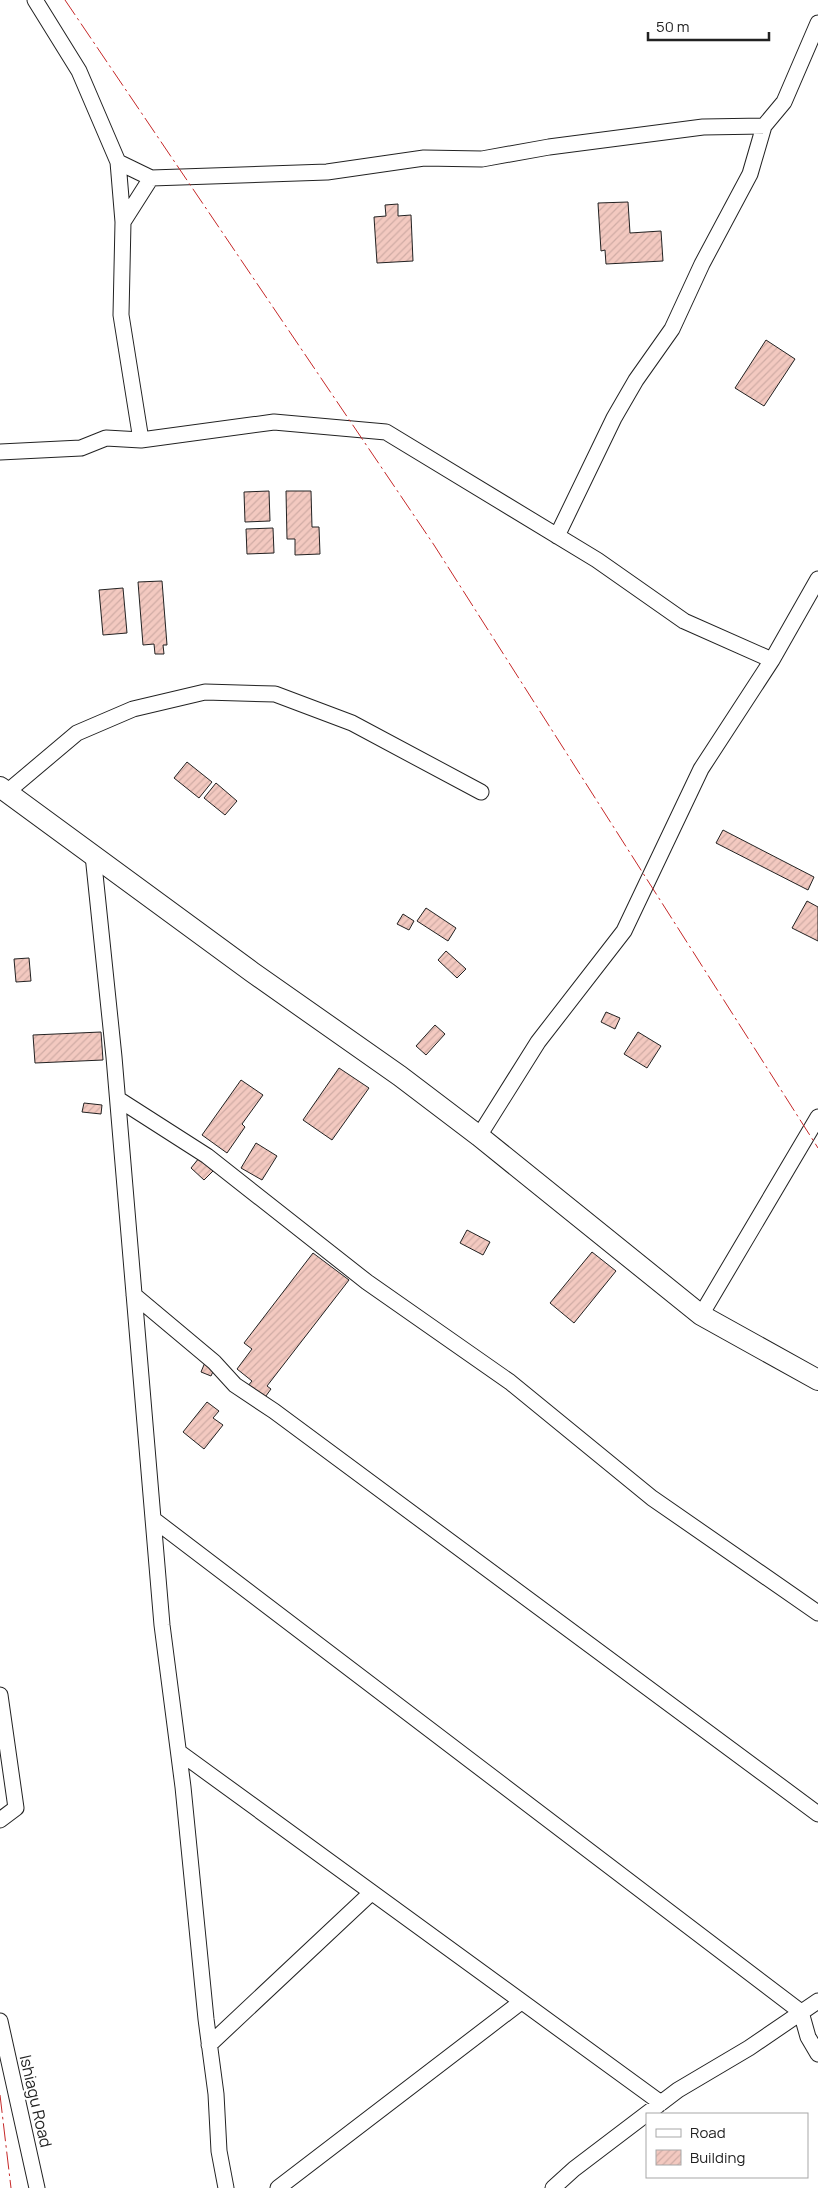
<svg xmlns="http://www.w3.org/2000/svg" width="818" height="2188" font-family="Manrope,sans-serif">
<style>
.building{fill:url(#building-hatch);stroke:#222}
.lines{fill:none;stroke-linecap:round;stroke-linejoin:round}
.street-casing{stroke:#222;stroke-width:17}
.secondary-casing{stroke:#222;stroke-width:22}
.street{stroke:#fff;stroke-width:15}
.secondary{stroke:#fff;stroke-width:20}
.power{stroke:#c62828;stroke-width:1;stroke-dasharray:18 4 2.5 4;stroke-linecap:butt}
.labels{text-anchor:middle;stroke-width:4;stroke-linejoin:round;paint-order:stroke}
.street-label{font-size:16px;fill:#222;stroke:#fff}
</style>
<defs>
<pattern id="building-hatch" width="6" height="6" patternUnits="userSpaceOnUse" patternTransform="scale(1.25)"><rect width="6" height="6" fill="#f3c9c0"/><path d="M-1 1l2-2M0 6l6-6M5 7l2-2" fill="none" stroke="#d0aca5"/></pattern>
</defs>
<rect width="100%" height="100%" fill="#fff"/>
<path class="building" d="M 628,202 L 630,233 L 661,231 L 663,261 L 606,264 L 605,250 L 601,251 L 598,203 Z
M 398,204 L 398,216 L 411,215 L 413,261 L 377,263 L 374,217 L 386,216 L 385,205 Z
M 766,340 L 795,359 L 764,406 L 735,388 Z
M 269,491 L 270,521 L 245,522 L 244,492 Z
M 286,491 L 311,491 L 312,527 L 319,527 L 320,554 L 295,555 L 295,539 L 287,539 Z
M 273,528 L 274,553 L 247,554 L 246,529 Z
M 162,581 L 167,645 L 163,645 L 164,654 L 155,654 L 154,644 L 143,645 L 138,582 Z
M 123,588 L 127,633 L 103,635 L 99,590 Z
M 187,762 L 212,782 L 199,798 L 174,778 Z
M 216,783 L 237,801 L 225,815 L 204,798 Z
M 723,830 L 814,877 L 808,890 L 716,843 Z
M 807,901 L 818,907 L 818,941 L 792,928 Z
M 426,908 L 456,928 L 448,941 L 417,921 Z
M 403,914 L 414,921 L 409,930 L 397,924 Z
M 446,951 L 466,969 L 457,978 L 438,960 Z
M 29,958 L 31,981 L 16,982 L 14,959 Z
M 606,1012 L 620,1018 L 615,1029 L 601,1022 Z
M 435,1025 L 445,1034 L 426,1055 L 416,1046 Z
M 101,1032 L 103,1060 L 35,1063 L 33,1035 Z
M 638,1032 L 661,1046 L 647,1068 L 624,1054 Z
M 339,1068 L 369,1088 L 332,1140 L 303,1120 Z
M 241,1080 L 263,1095 L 242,1124 L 245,1127 L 227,1153 L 202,1135 Z
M 84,1103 L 102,1105 L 101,1114 L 82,1112 Z
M 256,1143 L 277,1156 L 262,1180 L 241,1168 Z
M 199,1158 L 213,1171 L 204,1180 L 191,1168 Z
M 467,1230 L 490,1242 L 483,1255 L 460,1243 Z
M 592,1252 L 616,1271 L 574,1323 L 550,1303 Z
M 313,1253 L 349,1280 L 267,1386 L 271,1389 L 263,1400 L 247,1387 L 252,1381 L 237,1369 L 252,1349 L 244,1343 Z
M 206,1360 L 216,1365 L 211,1376 L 201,1372 Z
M 207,1402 L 219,1411 L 213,1418 L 223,1425 L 204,1449 L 183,1432 Z"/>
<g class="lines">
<defs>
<path id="street" d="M 118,162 L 151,178 L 123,222
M 151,178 L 327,172 L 424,158 L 482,159 L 549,147 L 703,127 L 764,126 L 784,102 L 818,23
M 141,440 L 274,422 L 386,432 L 597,560 L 684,621 L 772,660
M 0,452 L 81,448 L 106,438 L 141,440 L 121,315 L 123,222 L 118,162 L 79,71 L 35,0
M 557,536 L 614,418 L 636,380 L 672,329 L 702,264 L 750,174 L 764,126
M 7,792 L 77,733 L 133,709 L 205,692 L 275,694 L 352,723 L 481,792
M 93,855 L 114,1057 L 162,1625 L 183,1787 L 206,2019 L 216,2094 L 219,2151 L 226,2188
M 118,1099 L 207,1156 L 367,1282 L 510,1382 L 652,1498 L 818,1613
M 479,1136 L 538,1042 L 624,931 L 701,769 L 772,660 L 818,579
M 134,1295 L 214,1362 L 235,1385 L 274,1411 L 818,1814
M 701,1315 L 818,1117
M 153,1519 L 801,2012 L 808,2037 L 818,2054
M 0,1695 L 16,1808 L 0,1820
M 179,1752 L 661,2103
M 0,2021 L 37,2188
M 209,2045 L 371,1893
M 278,2188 L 521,2002
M 553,2188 L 574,2169 L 678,2090 L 749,2048 L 818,2001"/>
<path id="secondary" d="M 0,787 L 252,972 L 400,1076 L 479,1136 L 701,1315 L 818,1380"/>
</defs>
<use href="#street" class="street-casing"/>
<use href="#secondary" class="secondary-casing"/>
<use href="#street" class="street"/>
<use href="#secondary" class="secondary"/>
<path class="power" d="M 65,0 L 434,545 L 818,1148
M 0,2095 L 11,2188"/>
</g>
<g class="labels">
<g class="street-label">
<text transform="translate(36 2101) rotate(77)" y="6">Ishiagu Road</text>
</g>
</g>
<rect x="646" y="2113" width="162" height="65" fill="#ffffff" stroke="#a7a7a7"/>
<rect x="656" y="2129" width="25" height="8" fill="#ffffff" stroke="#a7a7a7"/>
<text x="690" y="2138" font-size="15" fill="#222222">Road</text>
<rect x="656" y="2150" width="25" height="15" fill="url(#building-hatch)" stroke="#a7a7a7"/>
<text x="690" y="2163" font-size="15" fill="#222222">Building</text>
<path d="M648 32v8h121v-8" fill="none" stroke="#222222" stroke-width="2.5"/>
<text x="656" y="32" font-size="15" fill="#222222" stroke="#ffffff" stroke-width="4" paint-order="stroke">50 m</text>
</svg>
